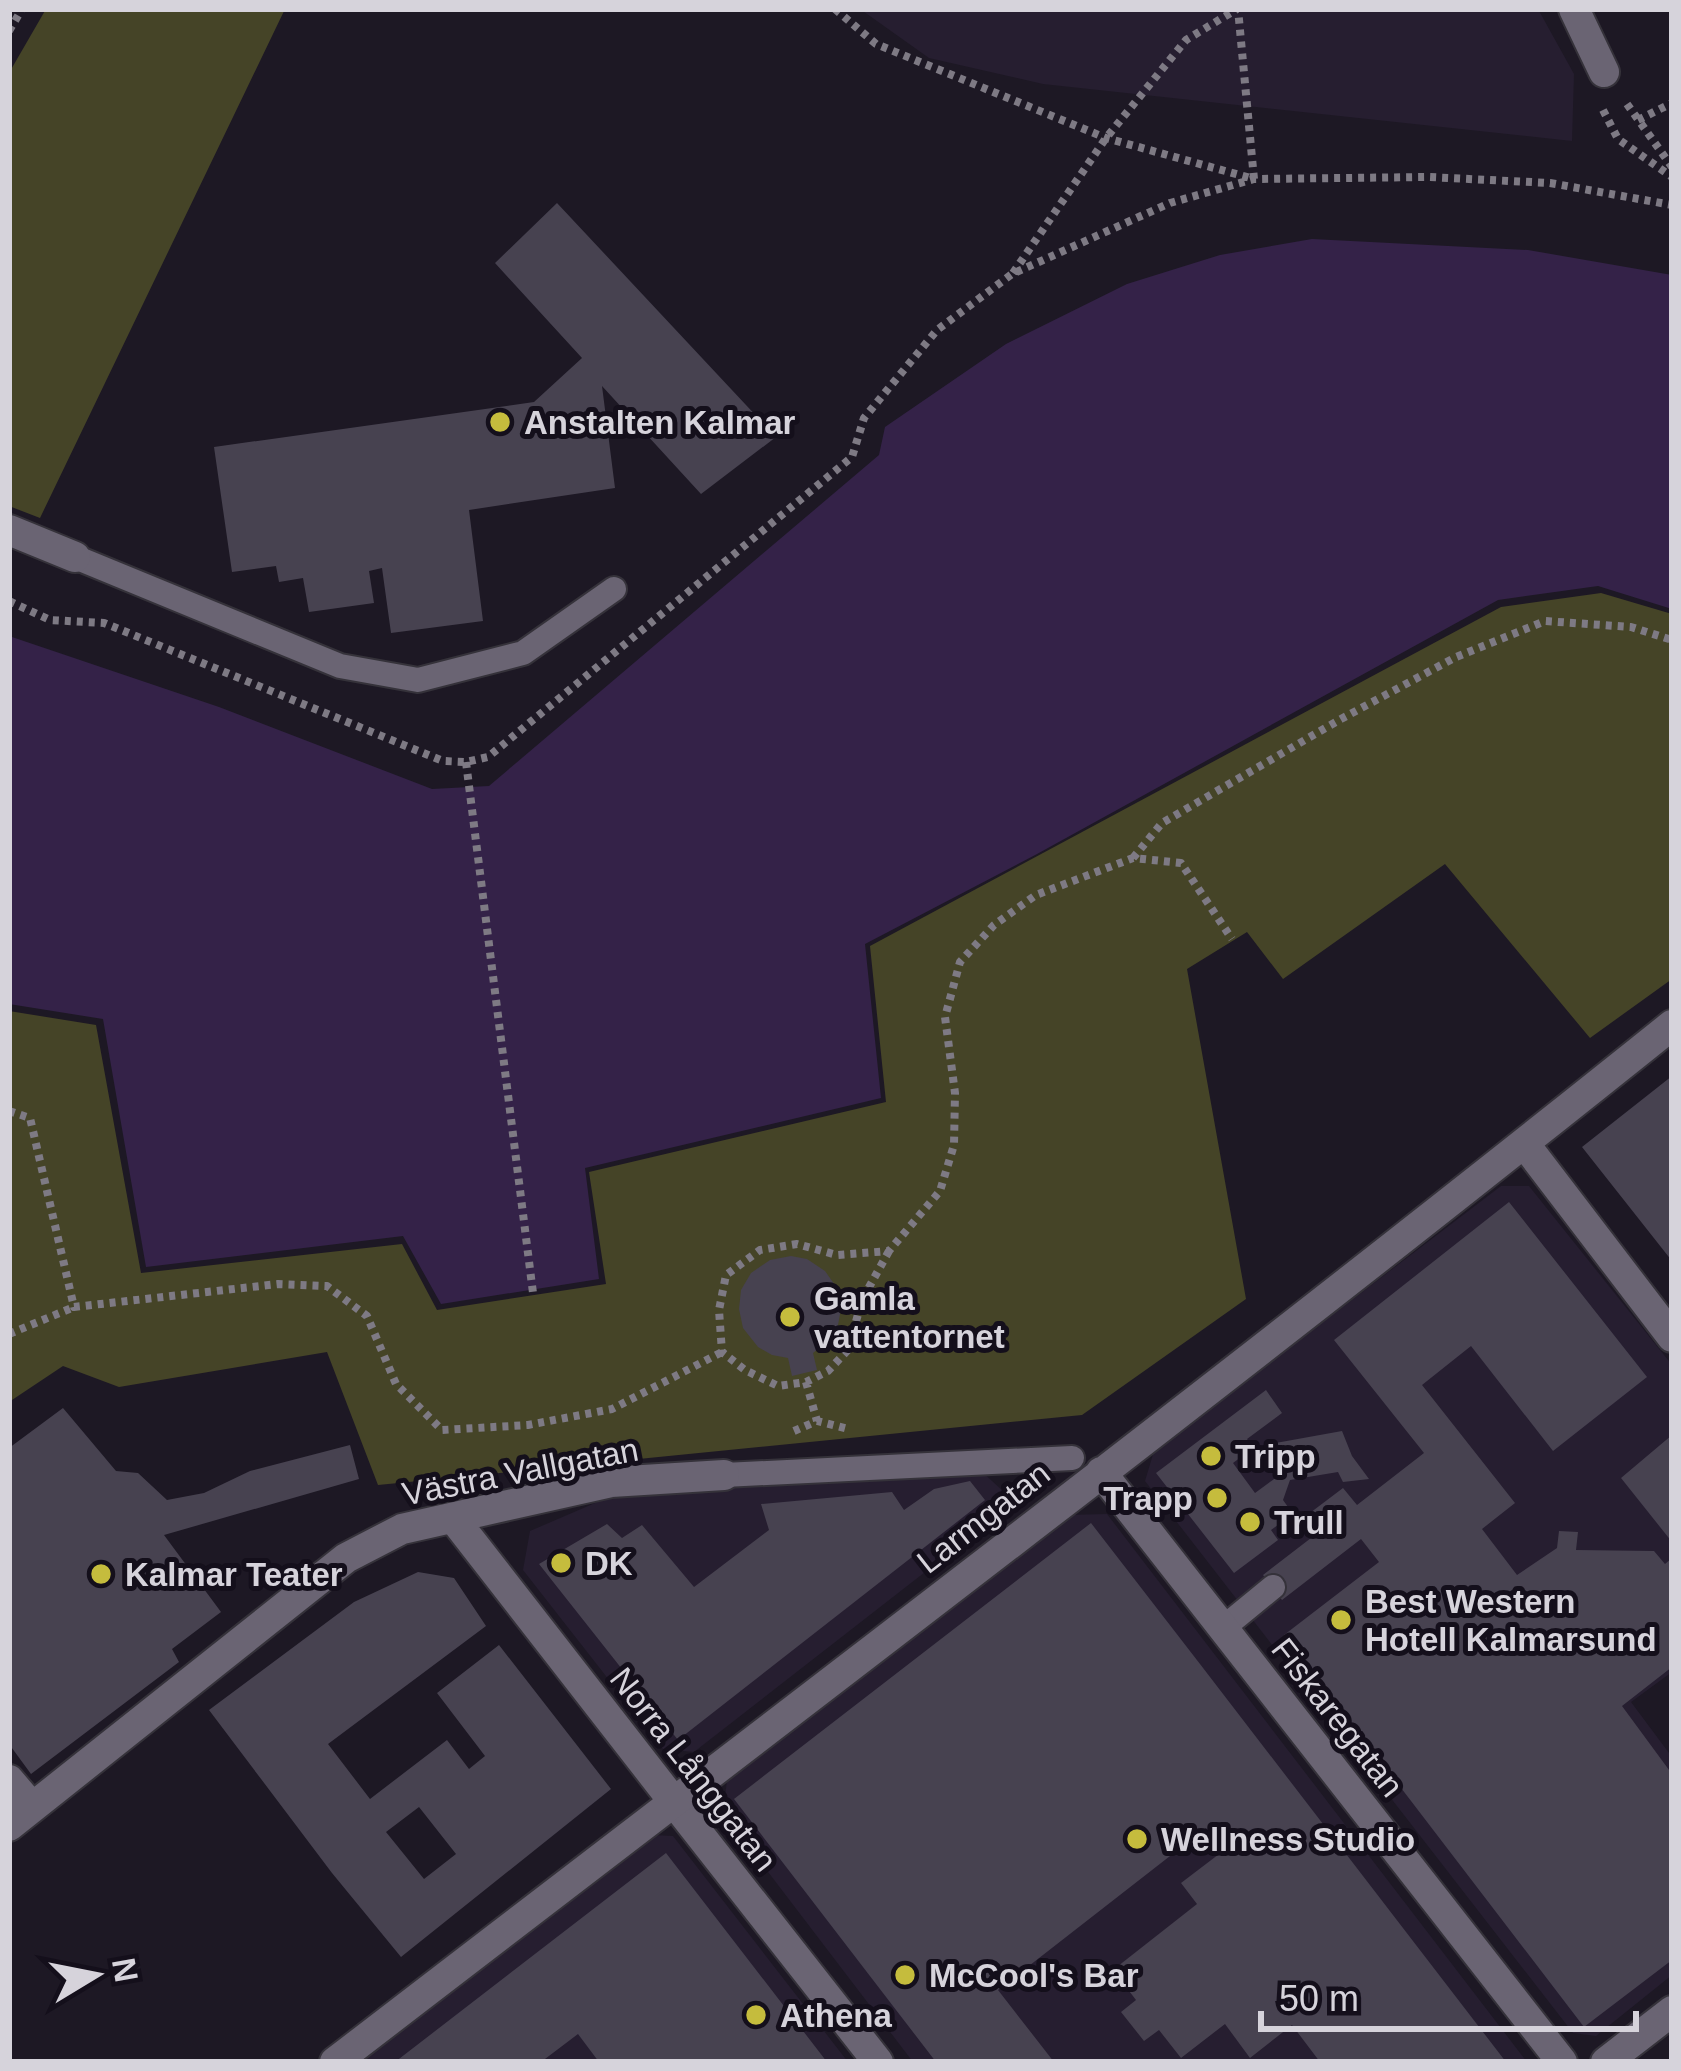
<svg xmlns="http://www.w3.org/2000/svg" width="1681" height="2071" font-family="Arial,sans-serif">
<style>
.built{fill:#261e30}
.green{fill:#454427}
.water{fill:#342248}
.building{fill:#474250;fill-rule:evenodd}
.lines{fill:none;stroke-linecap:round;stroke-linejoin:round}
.service-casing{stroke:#35323a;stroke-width:28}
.pedestrian-casing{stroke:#35323a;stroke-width:34}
.minor-casing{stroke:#35323a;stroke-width:34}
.path{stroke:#7e7a84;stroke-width:8;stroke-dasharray:6 6;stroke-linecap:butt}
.service{stroke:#6a6473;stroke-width:24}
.pedestrian{stroke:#6a6473;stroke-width:30}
.minor{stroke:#6a6473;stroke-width:30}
.poi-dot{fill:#c5bc3d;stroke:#140f1b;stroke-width:4.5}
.labels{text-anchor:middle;stroke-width:10;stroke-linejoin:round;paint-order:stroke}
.poi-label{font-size:33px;font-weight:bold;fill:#d6d3db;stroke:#140f1b;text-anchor:start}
.street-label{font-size:33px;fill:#d6d3db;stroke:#140f1b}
</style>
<rect width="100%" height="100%" fill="#1d1824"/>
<path class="built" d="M 860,9 L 1538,9 L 1574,74 L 1572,141 L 1043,84 L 929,58 Z
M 1501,1186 L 1529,1186 L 1672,1365 L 1672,1672 L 1631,1702 L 1672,1757 L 1672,1975 L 1596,2036 L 1573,2033 L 1145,1481 L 1154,1451 Z
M 980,1470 L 1015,1502 L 694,1752 L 663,1749 L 523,1570 L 530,1531 L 616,1494 Z
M 1107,1514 L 1527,2062 L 913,2062 L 723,1813 L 728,1772 L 1066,1515 Z
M 652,1835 L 673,1836 L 848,2062 L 360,2062 L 430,2004 Z"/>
<path class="green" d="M 46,9 L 285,9 L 40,518 L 9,506 L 9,73 Z
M 1601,593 L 1672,614 L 1672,979 L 1590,1038 L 1445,864 L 1283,979 L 1247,932 L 1187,969 L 1246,1299 L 1082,1415 L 378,1485 L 327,1352 L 119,1387 L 63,1366 L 9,1402 L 9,1011 L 96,1025 L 141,1273 L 402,1244 L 437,1310 L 606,1284 L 589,1172 L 886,1102 L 870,946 L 1501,607 Z"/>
<path class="water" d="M 1312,239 L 1528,250 L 1672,275 L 1672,609 L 1598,586 L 1498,600 L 1037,854 L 865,944 L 881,1098 L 585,1168 L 599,1279 L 441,1304 L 403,1236 L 146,1267 L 103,1019 L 9,1004 L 9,636 L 219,707 L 432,789 L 489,786 L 879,455 L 885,427 L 1006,344 L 1127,284 L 1220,255 Z"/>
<path class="building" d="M 557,203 L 776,437 L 701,494 L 602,386 L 615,488 L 469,510 L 483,621 L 391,633 L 382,568 L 369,571 L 374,603 L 309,612 L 303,578 L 279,582 L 276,566 L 232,572 L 214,447 L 534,402 L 582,358 L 495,263 Z
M 1672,1076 L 1672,1261 L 1582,1147 Z
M 1509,1202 L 1647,1377 L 1553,1451 L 1471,1346 L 1422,1385 L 1515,1503 L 1482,1529 L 1517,1575 L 1557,1548 L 1559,1531 L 1578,1532 L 1576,1550 L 1654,1551 L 1665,1564 L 1672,1558 L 1672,1667 L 1622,1706 L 1672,1774 L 1672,1960 L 1584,2027 L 1284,1635 L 1379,1562 L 1361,1539 L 1282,1600 L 1263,1575 L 1311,1538 L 1298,1522 L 1343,1488 L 1357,1505 L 1424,1453 L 1334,1340 Z
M 791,1256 L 807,1259 L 825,1271 L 837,1288 L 841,1309 L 838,1325 L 831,1338 L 813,1353 L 817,1370 L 792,1376 L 788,1358 L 772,1355 L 758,1347 L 743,1328 L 739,1309 L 741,1290 L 751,1273 L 770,1260 Z
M 1266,1390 L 1282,1413 L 1247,1439 L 1253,1448 L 1233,1463 L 1255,1493 L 1281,1474 L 1264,1445 L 1342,1431 L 1352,1456 L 1369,1479 L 1343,1482 L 1338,1472 L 1290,1480 L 1283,1500 L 1293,1514 L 1271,1530 L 1278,1540 L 1234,1573 L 1156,1473 Z
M 63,1408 L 116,1471 L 138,1473 L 167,1500 L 204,1493 L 250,1471 L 350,1445 L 359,1479 L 164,1535 L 221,1612 L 172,1649 L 179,1662 L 31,1774 L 9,1744 L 9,1448 Z
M 1672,1435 L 1672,1542 L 1621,1478 Z
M 970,1481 L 985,1500 L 678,1740 L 539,1564 L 607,1524 L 622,1538 L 642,1525 L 694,1587 L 769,1530 L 761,1504 L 892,1492 L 904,1510 L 934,1489 Z
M 1091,1523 L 1200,1664 L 1506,2062 L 1320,2062 L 1292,2025 L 1250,2058 L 1225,2024 L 1181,2058 L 1159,2030 L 1144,2041 L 1121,2012 L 1136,2000 L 1113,1970 L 1197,1904 L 1181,1883 L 1223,1851 L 1206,1828 L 998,1990 L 1054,2062 L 936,2062 L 734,1799 Z
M 418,1572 L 454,1578 L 486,1626 L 328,1744 L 370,1799 L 447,1740 L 469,1769 L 485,1756 L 437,1693 L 499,1645 L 611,1789 L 401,1957 L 332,1873 L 209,1710 L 354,1602 ZM 419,1807 L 456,1854 L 424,1879 L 386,1832 Z
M 666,1853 L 827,2062 L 599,2062 L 578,2034 L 541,2062 L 395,2062 Z"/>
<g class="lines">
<defs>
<path id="service" d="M 75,557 L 340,666 L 418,680 L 523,653 L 614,589
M 724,1475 L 1072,1458
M 1223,1628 L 1273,1587"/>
<path id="pedestrian" d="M 674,1802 L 878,2062"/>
<path id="minor" d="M 1574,9 L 1604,72
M 9,530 L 75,557
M 1524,1143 L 1672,1337
M 1101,1472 L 1562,2062
M 454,1519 L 674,1802
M 9,1780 L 32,1807
M 9,1826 L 346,1558 L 402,1529 L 611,1482 L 724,1475
M 335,2062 C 782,1718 1232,1378 1672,1025
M 1606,2062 L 1672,2011"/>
</defs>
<use href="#service" class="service-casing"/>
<use href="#pedestrian" class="pedestrian-casing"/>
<use href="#minor" class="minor-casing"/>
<path class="path" d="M 835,9 L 876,44 L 1106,138 L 1254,179 L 1238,9
M 9,31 L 22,9
M 1627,104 L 1672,167
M 1603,110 L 1618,139 L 1672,177
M 1638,120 L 1672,103
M 1013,273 L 1106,138 L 1186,40 L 1237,9
M 9,601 L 50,620 L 104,623 L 443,761 L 466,762 L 488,757 L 852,457 L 864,418 L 937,330 L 1012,274 L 1170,203 L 1254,179 L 1429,177 L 1550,183 L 1672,205
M 466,762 L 533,1293
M 1133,858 L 1162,823 L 1341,719 L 1456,657 L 1545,621 L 1631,627 L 1672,640
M 9,1111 L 30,1118 L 74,1307 L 278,1284 L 327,1286 L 367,1316 L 396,1384 L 442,1430 L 528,1425 L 612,1409 L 722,1352
M 889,1251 L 862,1300 L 848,1350 L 828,1371 L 806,1382 L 778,1386 L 745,1370 L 722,1352 L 719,1310 L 726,1275 L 760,1250 L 797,1244 L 837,1255 L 889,1251 L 940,1191 L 954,1145 L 955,1093 L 945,1017 L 960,962 L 994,925 L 1036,895 L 1133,858 L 1181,863 L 1232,939
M 9,1334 L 74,1307
M 806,1382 L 817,1421
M 794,1431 L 817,1421 L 848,1429"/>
<use href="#service" class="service"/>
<use href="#pedestrian" class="pedestrian"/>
<use href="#minor" class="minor"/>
</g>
<g class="poi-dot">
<circle cx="500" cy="422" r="12"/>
<circle cx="790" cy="1317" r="12"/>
<circle cx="1211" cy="1456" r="12"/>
<circle cx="1217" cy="1498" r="12"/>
<circle cx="1250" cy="1522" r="12"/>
<circle cx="561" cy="1563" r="12"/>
<circle cx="101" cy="1574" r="12"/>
<circle cx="1341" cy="1620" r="12"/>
<circle cx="1137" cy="1839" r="12"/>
<circle cx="905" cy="1975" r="12"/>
<circle cx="756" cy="2015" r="12"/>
</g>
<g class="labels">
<g class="poi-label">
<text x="524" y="434">Anstalten Kalmar</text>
<text x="814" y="1310">Gamla<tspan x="814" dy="38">vattentornet</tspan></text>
<text x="1235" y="1468">Tripp</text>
<text x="1193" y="1510" text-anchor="end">Trapp</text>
<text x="1274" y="1534">Trull</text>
<text x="585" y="1575">DK</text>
<text x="125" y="1586">Kalmar Teater</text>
<text x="1365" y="1613">Best Western<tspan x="1365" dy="38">Hotell Kalmarsund</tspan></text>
<text x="1161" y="1851">Wellness Studio</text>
<text x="929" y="1987">McCool's Bar</text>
<text x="780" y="2027">Athena</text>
</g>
<g class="street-label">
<text transform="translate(520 1471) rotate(-11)" y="12">Västra Vallgatan</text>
<text transform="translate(983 1517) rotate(-38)" y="12">Larmgatan</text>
<text transform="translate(1338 1717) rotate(52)" y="12">Fiskaregatan</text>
<text transform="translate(694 1769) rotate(52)" y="12">Norra Långgatan</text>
</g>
</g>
<rect width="1681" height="2071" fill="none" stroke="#d6d3db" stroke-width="24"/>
<g transform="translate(96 1975) rotate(80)" stroke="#140f1b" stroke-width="9" paint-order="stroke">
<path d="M0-9L21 45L0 30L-21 45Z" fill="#d6d3db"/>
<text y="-18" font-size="33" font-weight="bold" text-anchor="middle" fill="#d6d3db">N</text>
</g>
<path d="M1261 2011v18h375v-18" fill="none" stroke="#d6d3db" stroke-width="6"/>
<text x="1279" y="2011" font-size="36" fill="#d6d3db" stroke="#140f1b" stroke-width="9" paint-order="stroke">50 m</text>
</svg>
